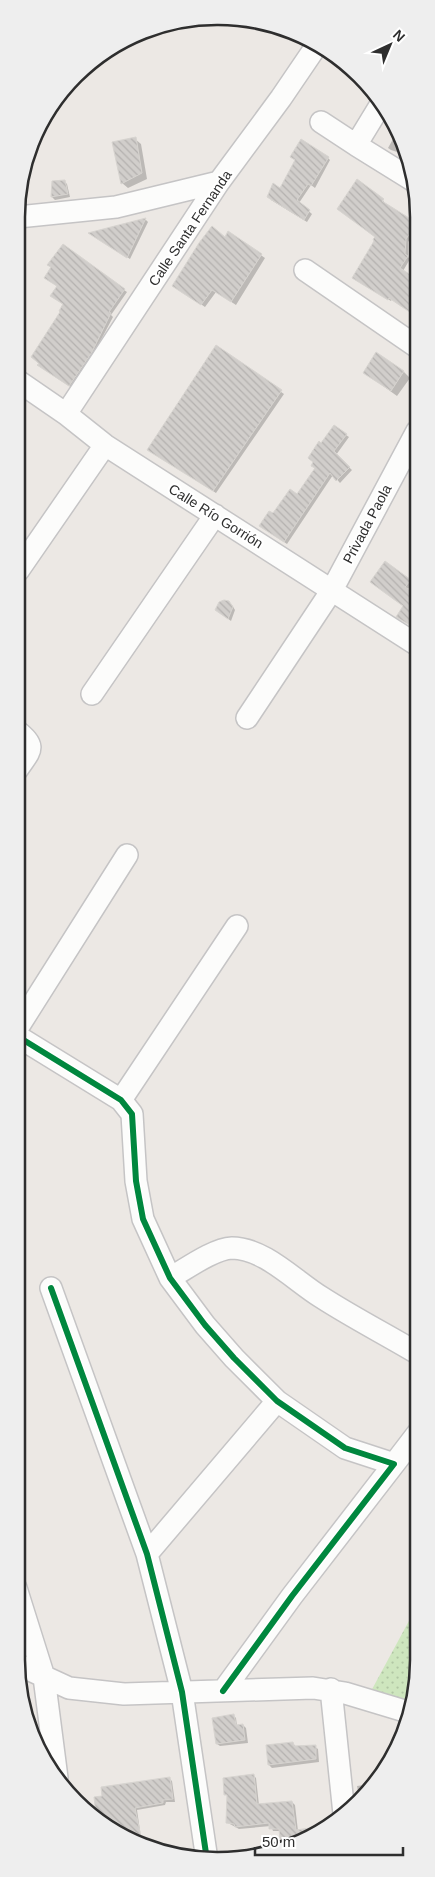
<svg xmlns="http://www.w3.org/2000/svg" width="435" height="1877" font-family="Helvetica,sans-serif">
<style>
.grass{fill:url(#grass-dots)}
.shadow{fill:#0003}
.building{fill:url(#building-back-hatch);stroke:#d7d4d0}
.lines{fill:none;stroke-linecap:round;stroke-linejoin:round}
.minor-casing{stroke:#c5c4c5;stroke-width:24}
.minor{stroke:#fcfcfb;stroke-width:21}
.cycleway-casing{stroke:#fff;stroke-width:9}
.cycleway{stroke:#00873e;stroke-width:6}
.labels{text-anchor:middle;stroke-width:4.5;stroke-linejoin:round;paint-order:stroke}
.street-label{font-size:14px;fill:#2e2e2e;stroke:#fff}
.rim{fill:none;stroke:#2e2e2e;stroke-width:2.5}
</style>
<defs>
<pattern id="grass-dots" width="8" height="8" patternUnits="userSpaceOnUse" patternTransform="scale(1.25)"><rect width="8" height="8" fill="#cee6be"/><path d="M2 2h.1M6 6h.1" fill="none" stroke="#b1c6a4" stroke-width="1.8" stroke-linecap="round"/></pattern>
<pattern id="building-back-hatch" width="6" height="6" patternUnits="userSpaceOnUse" patternTransform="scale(1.25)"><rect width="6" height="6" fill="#d1cecb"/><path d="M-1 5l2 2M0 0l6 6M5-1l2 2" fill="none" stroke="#b4b1af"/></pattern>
</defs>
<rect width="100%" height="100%" fill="#ece8e4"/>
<path class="grass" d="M 417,1606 L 417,1686 L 410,1706 L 370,1693 Z"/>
<path class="shadow" d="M 398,130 L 406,155 L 391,150 L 388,148 Z
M 135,139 L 141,144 L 147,179 L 128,188 L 122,183 Z
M 328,158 L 330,160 L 315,188 L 311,185 L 299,203 L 312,214 L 307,222 L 271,200 L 280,189 L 296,161 Z
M 64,181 L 67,184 L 70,197 L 55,200 L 52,197 L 53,182 Z
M 383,200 L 385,204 L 417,225 L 417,229 L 408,242 L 408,257 L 410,259 L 403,271 L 417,280 L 417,317 L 392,299 L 391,301 L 356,280 L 376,237 L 342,212 Z
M 146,220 L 148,222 L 130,259 L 90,233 Z
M 229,233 L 265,258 L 236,305 L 216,292 L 205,307 L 174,286 L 225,238 Z
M 49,265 L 124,290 L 127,292 L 111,315 L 113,317 L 93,355 L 72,388 L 42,368 L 64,305 L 54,298 L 58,287 L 46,278 L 52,268 Z
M 216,347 L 284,394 L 216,493 L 152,452 Z
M 377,354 L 404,372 L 410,378 L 397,396 L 365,373 Z
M 346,435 L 349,437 L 336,455 L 352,470 L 340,483 L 333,475 L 287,544 L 263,528 L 274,515 L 297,496 L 316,469 L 312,465 L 321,444 Z
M 386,563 L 413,584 L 407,590 L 416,597 L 412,604 L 417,607 L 417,629 L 400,619 L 404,606 Z
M 232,605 L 235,610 L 231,621 L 220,613 Z
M 234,1716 L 236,1718 L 237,1726 L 243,1725 L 246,1728 L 248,1743 L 220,1746 L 217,1744 Z
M 30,1728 L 35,1728 L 38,1731 L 39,1740 L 42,1744 L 44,1756 L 31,1736 Z
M 293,1743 L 296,1747 L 315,1747 L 318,1749 L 319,1762 L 272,1768 L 269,1765 L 268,1746 Z
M 253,1775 L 256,1778 L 259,1805 L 292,1802 L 295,1805 L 298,1831 L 312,1834 L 283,1850 L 281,1831 L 273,1831 L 271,1826 L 239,1829 L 228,1823 L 228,1797 L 226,1794 Z
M 169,1778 L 172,1781 L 175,1802 L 166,1802 L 165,1805 L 137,1810 L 142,1844 L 129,1840 L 95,1814 Z
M 371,1784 L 359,1797 L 357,1786 Z"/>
<path class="building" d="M 136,137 L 142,173 L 121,184 L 112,142 Z
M 301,139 L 329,157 L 311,186 L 308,184 L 297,200 L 310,210 L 304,220 L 267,197 L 273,183 L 280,188 L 295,160 L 290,157 Z
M 357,179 L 384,199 L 382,201 L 417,223 L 406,239 L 405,254 L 408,256 L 400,268 L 417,279 L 417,317 L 389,298 L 388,300 L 352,278 L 374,241 L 373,239 L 375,237 L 337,209 Z
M 65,180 L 68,194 L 51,197 L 52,181 Z
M 146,218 L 127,258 L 88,233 L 111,227 Z
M 212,226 L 225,237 L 228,231 L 262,254 L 231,302 L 212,290 L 201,305 L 172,286 L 199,243 Z
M 63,244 L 125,289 L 109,312 L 111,313 L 92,352 L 69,386 L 37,365 L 39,364 L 36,361 L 31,357 L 60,312 L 59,311 L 63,304 L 50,296 L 57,286 L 44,278 L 51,267 L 47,265 Z
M 216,345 L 282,390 L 213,491 L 147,450 Z
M 376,352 L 404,371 L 391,391 L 363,373 Z
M 334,425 L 347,434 L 334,451 L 350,467 L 336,481 L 330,473 L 284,542 L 259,526 L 269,511 L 273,513 L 290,489 L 297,494 L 315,468 L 311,466 L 313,462 L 308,458 L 319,441 L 321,443 Z
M 385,561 L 411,580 L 405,587 L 414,593 L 410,600 L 417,605 L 417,629 L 396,617 L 403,606 L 370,582 Z
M 224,600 L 229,601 L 233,607 L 228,619 L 215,610 L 219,602 Z
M 234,1714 L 236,1725 L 243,1724 L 245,1740 L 216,1744 L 212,1718 Z
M 293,1742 L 294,1746 L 316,1745 L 316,1759 L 268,1765 L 266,1745 Z
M 254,1774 L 257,1804 L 292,1801 L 296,1830 L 324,1826 L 324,1828 L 281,1850 L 279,1829 L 269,1829 L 269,1823 L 235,1827 L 234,1824 L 226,1823 L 227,1795 L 224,1795 L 223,1778 Z
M 170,1777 L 173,1799 L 163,1800 L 163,1803 L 135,1808 L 140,1832 L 140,1843 L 129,1840 L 96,1815 L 94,1797 L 102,1796 L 101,1787 Z"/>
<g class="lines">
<defs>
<path id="minor" d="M 321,122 L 356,145 L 414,181
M 356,145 L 381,104
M 18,217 L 116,207 L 219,182
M 305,270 L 417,347
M 18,381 L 66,414 L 105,445 L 417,645
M 66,414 L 219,182 L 281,98 L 317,45
M 18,571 L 105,445
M 92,694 L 215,515
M 247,718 L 332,590 L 417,431
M 17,770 C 30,750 38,748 17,731
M 17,1029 L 127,855
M 17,1036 L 121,1100 L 132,1114 L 136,1181 L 143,1219 L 170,1278 L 205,1325 L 234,1358 L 277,1401 L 345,1448 L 394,1464 L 292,1596 L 223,1691
M 121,1100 L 237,926
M 170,1278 C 186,1269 213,1249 232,1248 C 264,1248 295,1281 321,1297 C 352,1317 385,1334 417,1353
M 51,1288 L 147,1554 L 182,1692 L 207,1860
M 394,1464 L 417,1434
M 147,1554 L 277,1401
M 16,1588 L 44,1677 L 57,1778
M 17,1664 L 69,1688 L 124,1694 L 313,1688 L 345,1693 L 408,1712
M 331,1689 L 344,1814"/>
</defs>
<use href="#minor" class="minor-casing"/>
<use href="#minor" class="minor"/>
<defs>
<path id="cycleway" d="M 17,1036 L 121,1100 L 132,1114 L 136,1181 L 143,1219 L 170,1278 L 205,1325 L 234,1358 L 277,1401 L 345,1448 L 394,1464 L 292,1596 L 223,1691
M 51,1288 L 147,1554 L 182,1692 L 207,1860"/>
</defs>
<use href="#cycleway" class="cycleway-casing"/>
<use href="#cycleway" class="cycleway"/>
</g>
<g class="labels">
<g class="street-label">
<text transform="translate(190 228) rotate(-56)" y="5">Calle Santa Fernanda</text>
<text transform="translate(216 516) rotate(32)" y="5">Calle Río Gorrión</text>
<text transform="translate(367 524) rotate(-62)" y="5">Privada Paola</text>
</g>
</g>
<path d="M0 0H435V1877H0ZM217 25H218A192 192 0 0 1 410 217V1660A192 192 0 0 1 218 1852H217A192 192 0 0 1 25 1660V217A192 192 0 0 1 217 25Z" fill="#eee" fill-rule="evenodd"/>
<path class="rim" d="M217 25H218A192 192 0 0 1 410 217V1660A192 192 0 0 1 218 1852H217A192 192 0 0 1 25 1660V217A192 192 0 0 1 217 25Z"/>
<g transform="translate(390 45) rotate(44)" stroke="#ffffff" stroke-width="4" paint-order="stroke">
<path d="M0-4L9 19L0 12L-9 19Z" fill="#2e2e2e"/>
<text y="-8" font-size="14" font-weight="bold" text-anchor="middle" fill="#2e2e2e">N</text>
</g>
<path d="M255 1847v8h148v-8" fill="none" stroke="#2e2e2e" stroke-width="2.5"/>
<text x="262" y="1847" font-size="15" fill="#2e2e2e" stroke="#ffffff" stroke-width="4" paint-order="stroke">50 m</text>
</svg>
